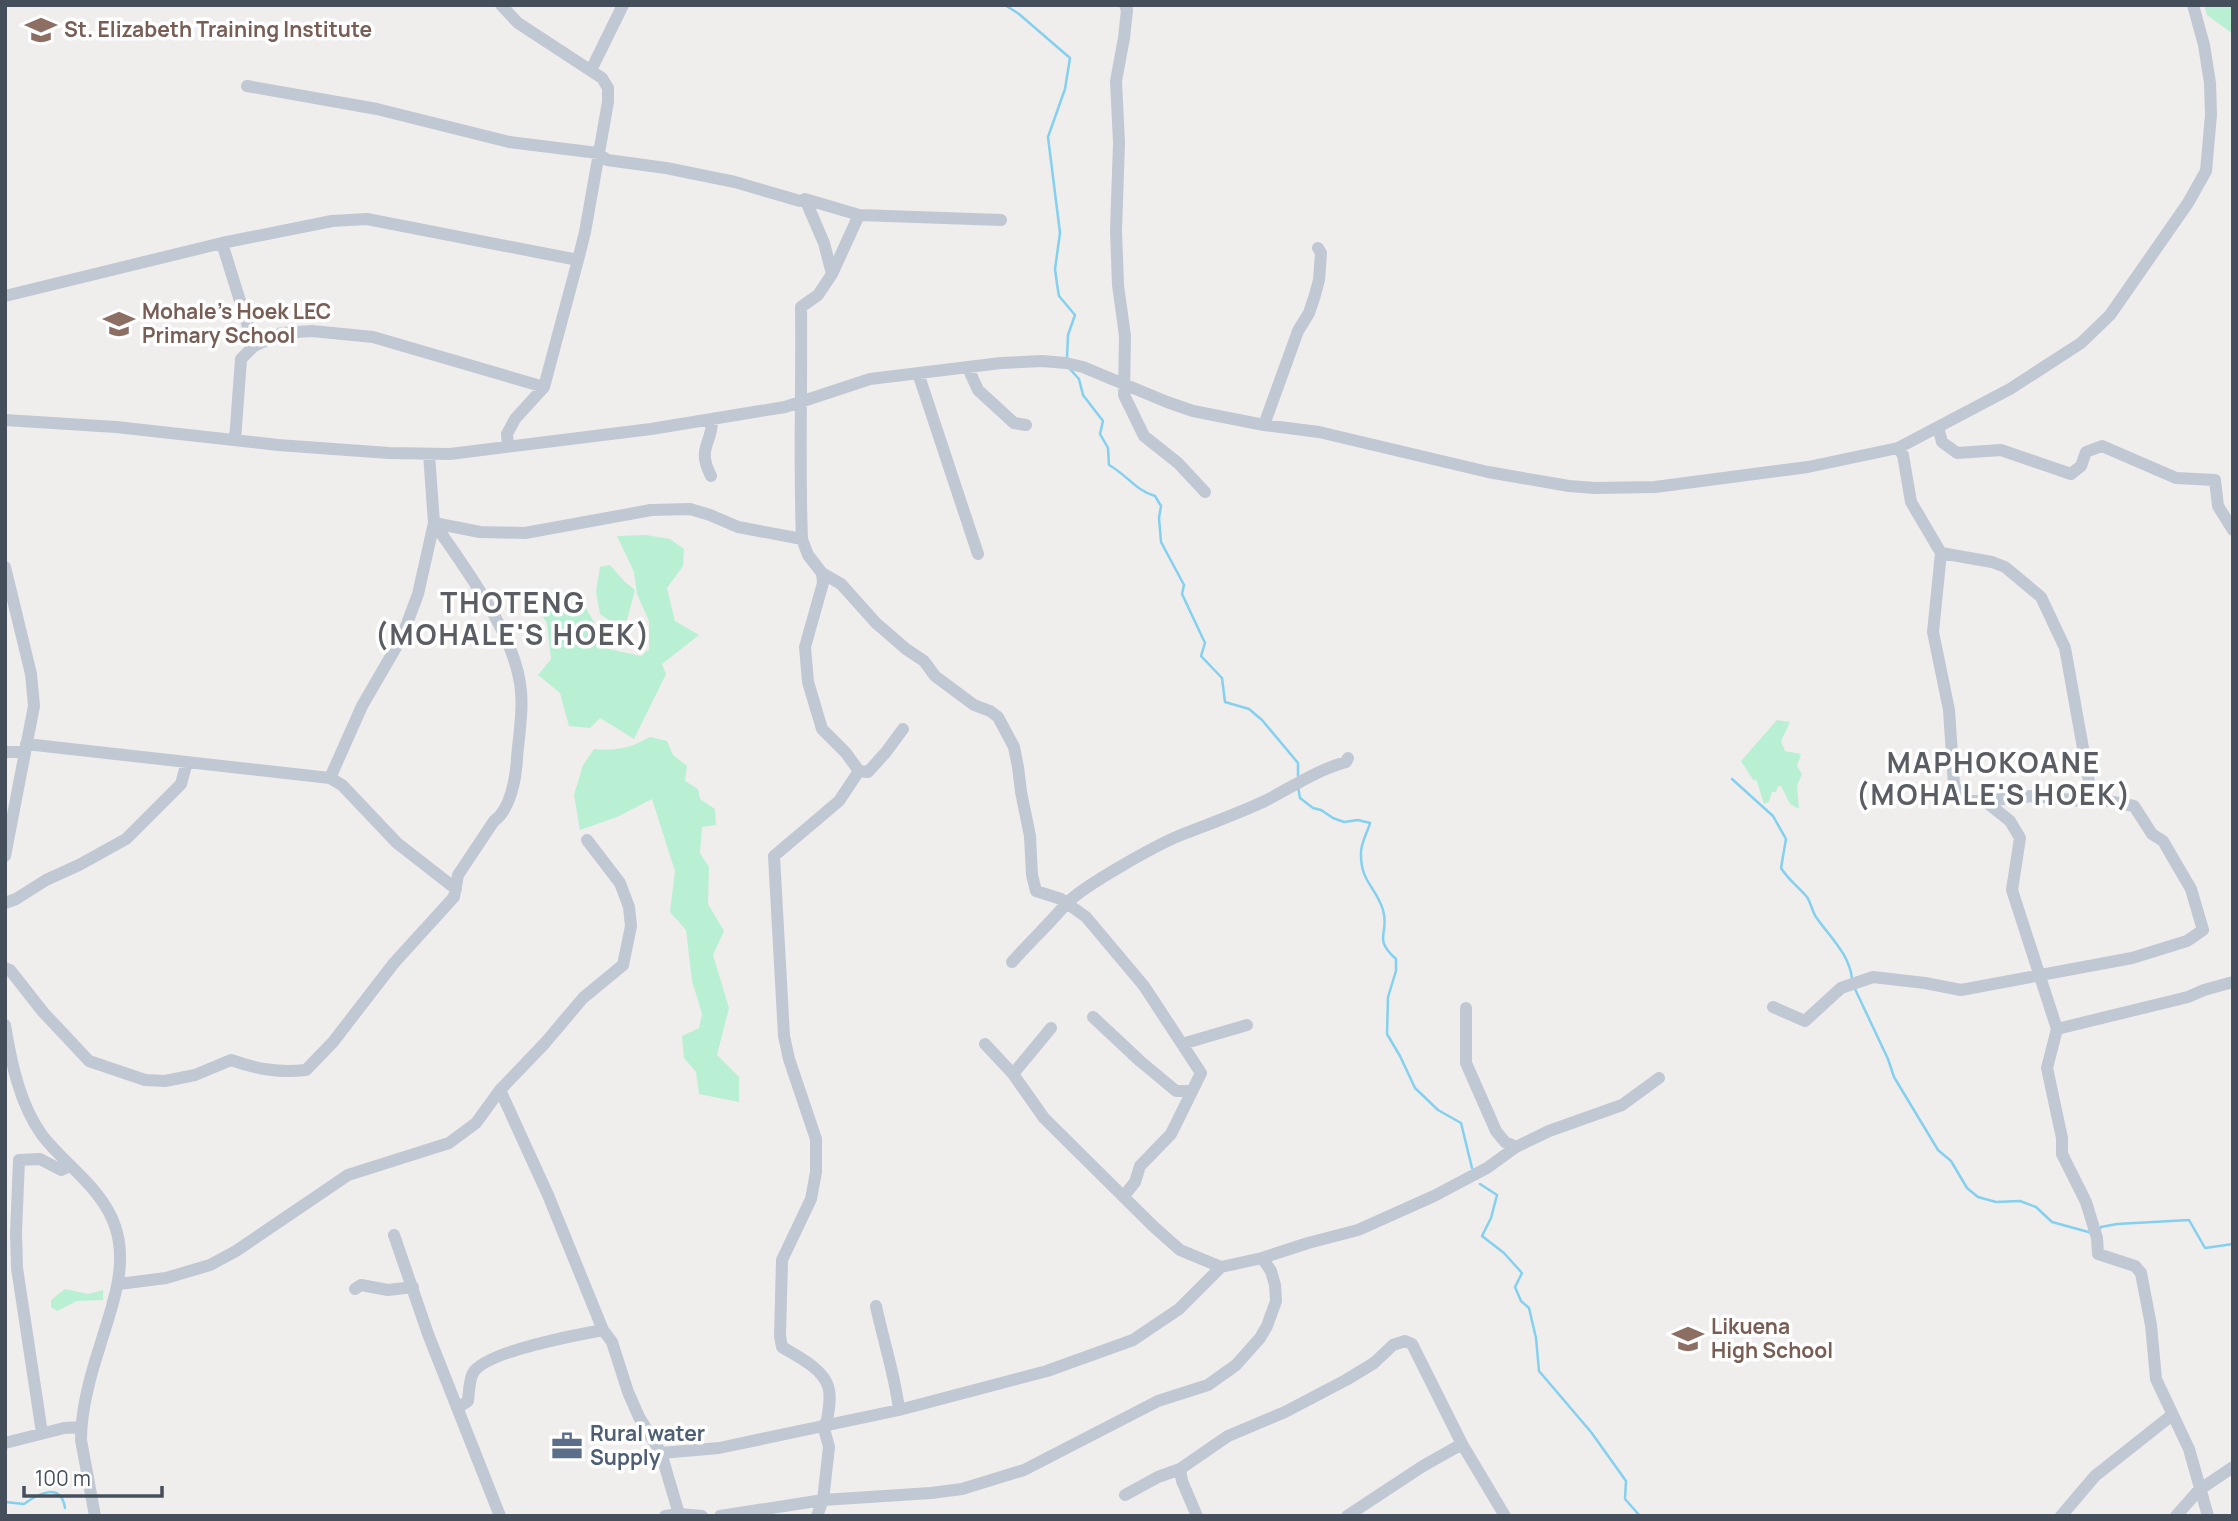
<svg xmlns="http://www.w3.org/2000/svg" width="2238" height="1521" font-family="Manrope,sans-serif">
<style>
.green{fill:#b9f0d3}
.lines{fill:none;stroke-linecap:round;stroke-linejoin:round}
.stream{stroke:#84d0ef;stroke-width:2.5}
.minor{stroke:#c0c8d3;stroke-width:12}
.labels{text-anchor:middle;stroke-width:7;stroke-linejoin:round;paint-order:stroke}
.education-label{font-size:21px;font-weight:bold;fill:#785e54;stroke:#fff;text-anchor:start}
.service-label{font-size:21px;font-weight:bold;fill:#4e5e75;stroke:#fff;text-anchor:start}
.district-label{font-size:28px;font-weight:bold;letter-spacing:2px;fill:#5a5d63;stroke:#fff}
</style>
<rect width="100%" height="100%" fill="#f0eded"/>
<path class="green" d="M 2204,5 L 2233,5 L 2233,34 L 2207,15 Z
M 646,535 L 670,539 L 684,549 L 683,566 L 667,588 L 675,621 L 699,635 L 662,664 L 666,674 L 634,739 L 600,718 L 590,728 L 569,726 L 560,693 L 538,675 L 551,659 L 547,623 L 534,605 L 553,592 L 582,601 L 609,649 L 641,656 L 649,649 L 649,621 L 637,594 L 634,572 L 617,536 Z
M 610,565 L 624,581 L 635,590 L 627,620 L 613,623 L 600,614 L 596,592 L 600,567 Z
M 1777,720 L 1790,722 L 1781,741 L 1785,751 L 1801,754 L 1797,766 L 1802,774 L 1797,786 L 1799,809 L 1790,804 L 1781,786 L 1778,786 L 1776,792 L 1772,792 L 1769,802 L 1764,804 L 1756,779 L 1754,781 L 1741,761 Z
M 650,737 L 667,741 L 673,755 L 687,766 L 685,781 L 698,789 L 700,799 L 715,809 L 716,825 L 702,827 L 700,853 L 709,867 L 708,904 L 724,931 L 713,955 L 729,1008 L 717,1055 L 739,1077 L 739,1102 L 699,1094 L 696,1072 L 684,1058 L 682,1036 L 699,1028 L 702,1014 L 692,981 L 686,930 L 670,912 L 675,871 L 652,799 L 617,817 L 580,830 L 574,795 L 583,765 L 594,749 C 616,751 631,748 650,737 Z
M 65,1289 L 88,1294 L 103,1290 L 103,1300 L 77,1301 L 57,1311 L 51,1307 L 51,1300 Z"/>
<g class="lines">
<path class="stream" d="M 1005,5 L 1019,14 L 1070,58 L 1065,89 L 1048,137 L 1060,233 L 1055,269 L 1057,284 L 1059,296 L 1075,315 L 1068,335 L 1067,358
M 1068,367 L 1079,379 L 1083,395 L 1103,421 L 1100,434 L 1108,448 L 1109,465 C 1126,474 1136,491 1155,496 L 1161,506 L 1159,518 L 1161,542 L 1184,585 L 1182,594 L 1205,643 L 1201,656 L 1222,678 L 1225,702 L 1249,709 L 1262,720 L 1298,763 L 1298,776
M 1732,779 L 1773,816 L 1786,839 L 1781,868 C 1790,882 1798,886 1807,897 C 1811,903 1812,911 1816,917 C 1830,937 1850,955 1852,979
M 1298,787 L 1300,798 L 1313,808 L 1321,810 L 1333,818 L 1344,822 L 1358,820 L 1370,823 C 1367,834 1360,844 1361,855 C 1361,882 1376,887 1383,910 C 1390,934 1372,938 1396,959 L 1396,971 L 1388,997 L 1387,1034 L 1400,1056 L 1415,1088 L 1438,1110 L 1461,1123 L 1472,1168
M 1855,989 L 1888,1059 L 1894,1077 L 1938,1150 L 1951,1161 L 1967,1188 L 1978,1197 L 1996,1202 L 2020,1201 L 2036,1207 L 2052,1222 L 2092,1233
M 1480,1184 L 1497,1195 L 1491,1218 L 1482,1236 L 1504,1253 L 1522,1273 L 1515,1287 L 1521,1301 L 1529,1308 L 1536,1338 L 1539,1371 L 1591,1432 L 1626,1481 L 1625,1499 L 1640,1516
M 2100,1229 L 2101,1227 L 2117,1224 L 2189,1220 L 2205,1248 L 2233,1244
M 5,1502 L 24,1504 C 39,1493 61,1482 65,1508"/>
<path class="minor" d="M 1125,5 L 1127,10 L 1124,38 L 1116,81 L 1119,143 L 1116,231 L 1118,285 L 1125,336 L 1124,395 L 1144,436 L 1178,463 L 1205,492
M 591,70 L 623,5
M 247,86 L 377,109 L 509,142 L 598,153 L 607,160 L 666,168 L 735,182 L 800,201 L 805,199 L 824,243 L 832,274
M 805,199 L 859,215 L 1001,220
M 859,215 L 832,274 L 818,295 L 801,307 C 802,384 799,461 802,539 L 808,555 L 822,573 L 823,583 L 805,647 L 808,682 L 822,729 L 846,753 L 859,771
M 222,243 L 254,346
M 5,296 L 222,243 L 332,221 L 367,219 L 578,260 L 585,232 L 608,102 L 608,88 L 602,78 L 518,23 L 501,5
M 968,368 L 978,390 L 1014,423 L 1026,425
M 918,373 L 978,554
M 5,420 L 116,427 L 278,445 L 389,453 L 450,454 L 651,429 L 785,407 L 870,379 L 1001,363 L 1042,361 L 1066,363 L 1083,367 L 1167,402 L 1193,411 L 1264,425 L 1319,432 L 1488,472 L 1569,486 L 1595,488 L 1655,487 L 1808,467 L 1898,448 L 2010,389 L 2081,343 L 2110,315 L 2188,203 L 2206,171 L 2211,115 L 2210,83 L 2204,45 L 2193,5
M 1264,425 L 1298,331 L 1309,313 L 1315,295 L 1319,280 L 1321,253 L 1318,248
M 1938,427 L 1942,442 L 1957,453 L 2001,450 L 2071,474 L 2081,466 L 2086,452 L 2102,446 L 2176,478 L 2215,480 L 2218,506 L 2233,530
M 235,440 L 241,359 L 254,346 L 282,333 L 312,331 L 373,337 L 544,387
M 508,446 L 507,434 L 515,419 L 544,387 L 578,260
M 1898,448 L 1903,455 L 1911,502 L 1941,553 L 1933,632 L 1949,710 L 1954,785 L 1962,801 L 1985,801 L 2010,821 L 2020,838 L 2012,890 L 2057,1029 L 2047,1068 L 2062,1138 L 2062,1154 L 2086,1202 L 2097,1238 L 2098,1254 L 2135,1266 L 2141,1273 L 2151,1325 L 2156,1379 L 2189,1449 L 2208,1516
M 711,476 C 696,447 713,444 712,419
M 434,523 L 480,532 L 525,533 L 651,510 L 690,509 L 710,515 L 738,527 L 802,539
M 1941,553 L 1992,562 L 2005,567 L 2041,597 L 2065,648 L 2092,798
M 5,567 L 31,674 L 34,706 L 5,856
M 822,573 L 841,584 L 876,623 L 906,649 L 924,661 L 935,676 L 974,705 L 990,711 L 998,717 L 1014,747 L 1018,767 L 1021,792 L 1030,836 L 1032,875 L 1036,891 L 1061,899 L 1086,917 L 1144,986 L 1201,1073 L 1171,1134 L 1140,1166 L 1135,1182 L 1124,1196
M 26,744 L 330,778 L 342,785 L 397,843 L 456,889
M 5,752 L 25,752
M 859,771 L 868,772 L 886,752 L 903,729
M 330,778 L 362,706 L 402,637 L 418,594 L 434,523 L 429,454
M 5,903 L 16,899 L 46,880 L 79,865 L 126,839 L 181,784 L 187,762
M 1012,962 C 1030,942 1049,924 1066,904 C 1083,886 1156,845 1181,835 C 1209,824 1237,814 1265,801 C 1292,787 1317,770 1346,762 L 1348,758
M 5,968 L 10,970 L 43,1012 L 89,1061 L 145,1080 L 165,1081 L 195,1075 L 231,1060 C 257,1069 278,1073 306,1070 L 333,1042 L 394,963 L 454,897 L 458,875 L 494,821 C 511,809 516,777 517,758 C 519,734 524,706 520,683 C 512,630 464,567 434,523
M 1773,1007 L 1805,1021 L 1841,988 L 1873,977 L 1925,983 L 1961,990 L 2132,958 L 2187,941 L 2203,930 L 2191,889 L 2163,841 L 2152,834 L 2134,806 L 2092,798 L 2082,801 L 2032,796 L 1985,801
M 1466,1008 L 1466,1063 L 1496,1131 L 1505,1142 L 1516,1147
M 1093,1017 L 1140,1061 L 1176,1091 L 1191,1091
M 5,1025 C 11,1062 20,1105 42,1135 C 65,1165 103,1189 115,1226 C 129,1266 111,1308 100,1346 C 90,1376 81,1408 81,1440 L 95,1516
M 2057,1029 L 2188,997 L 2204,990 L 2233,982
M 985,1044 L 1013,1074 L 1044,1118 L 1153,1226 L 1180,1250 L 1221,1267
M 1182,1044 L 1247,1025
M 1013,1074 L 1051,1028
M 500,1090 L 548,1195 L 603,1330 L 612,1342 L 628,1392 L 639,1417 L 661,1453 L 679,1514
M 394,1235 L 428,1334 L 500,1516
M 119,1284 L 166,1278 L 210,1265 L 236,1251 L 348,1175 L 449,1143 L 476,1123 L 500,1090 L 545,1043 L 583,998 L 623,965 L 631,926 L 629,907 L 620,883 L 587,840
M 355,1289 L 361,1285 L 388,1290 L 413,1287
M 876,1306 C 883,1340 895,1375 899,1410
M 459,1407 L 468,1401 C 469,1393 469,1380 473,1373 C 486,1351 577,1335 603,1330
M 826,1425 C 828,1414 832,1397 828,1386 C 822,1368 797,1356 782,1347 L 780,1336 L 782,1260 L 811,1199 L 816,1172 L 816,1139 L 789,1059 L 784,1036 L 774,856 L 839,801 L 859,771
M 42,1433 L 17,1268 L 16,1233 L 19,1160 L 40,1159 L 61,1170 L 70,1166
M 5,1443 L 64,1428 L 81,1427
M 661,1453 L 719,1448 L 899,1410 L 1047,1371 L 1133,1340 L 1179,1309 L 1221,1267 L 1262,1258 L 1308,1243 L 1358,1230 L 1434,1196 L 1487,1168 L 1516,1147 L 1549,1131 L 1622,1105 L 1659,1078
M 1180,1469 L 1182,1481 L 1197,1516
M 1125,1495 L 1158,1477 L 1180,1469 L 1228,1436 L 1285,1412 L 1346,1380 L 1374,1363 L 1393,1345 L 1405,1341 L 1412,1344 L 1462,1444 L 1505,1516
M 665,1516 L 679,1514 L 702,1516
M 720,1516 L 823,1500 L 931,1493 L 962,1489 L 1024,1470 L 1158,1401 L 1208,1385 L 1236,1365 L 1260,1338 L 1267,1326 L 1276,1301 L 1275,1285 L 1271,1271 L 1262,1258
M 817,1516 L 823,1500 L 829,1447 L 823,1425
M 1347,1516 L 1423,1466 L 1462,1444
M 2061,1516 L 2095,1476 L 2172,1415
M 2176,1516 L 2199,1490 L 2233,1467"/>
</g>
<defs>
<symbol id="university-bare" viewBox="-9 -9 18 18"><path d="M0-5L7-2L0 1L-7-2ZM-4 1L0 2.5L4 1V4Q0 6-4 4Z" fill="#8d6e63" stroke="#fff" stroke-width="2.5" paint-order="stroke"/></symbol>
<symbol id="school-bare" viewBox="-9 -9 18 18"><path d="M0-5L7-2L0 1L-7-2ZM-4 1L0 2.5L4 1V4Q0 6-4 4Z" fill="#8d6e63" stroke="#fff" stroke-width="2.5" paint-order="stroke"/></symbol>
<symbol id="office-bare" viewBox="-9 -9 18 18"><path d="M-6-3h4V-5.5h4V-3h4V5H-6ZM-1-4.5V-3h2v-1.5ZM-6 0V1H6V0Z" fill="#5c6f8a" stroke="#fff" stroke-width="2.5" paint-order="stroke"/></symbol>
</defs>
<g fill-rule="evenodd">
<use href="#university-bare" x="19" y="8" width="44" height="44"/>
<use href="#school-bare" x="97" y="302" width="44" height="44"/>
<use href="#school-bare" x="1666" y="1317" width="44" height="44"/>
<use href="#office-bare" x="545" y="1424" width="44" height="44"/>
</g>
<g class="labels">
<g class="education-label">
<text x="64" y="37">St. Elizabeth Training Institute</text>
<text x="142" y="319">Mohale's Hoek LEC<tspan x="142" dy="24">Primary School</tspan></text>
<text x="1711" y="1334">Likuena<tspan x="1711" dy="24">High School</tspan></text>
</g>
<g class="service-label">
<text x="590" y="1441">Rural water<tspan x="590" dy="24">Supply</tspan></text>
</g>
<g class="district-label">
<text x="513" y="613">THOTENG<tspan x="513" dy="32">(MOHALE'S HOEK)</tspan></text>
<text x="1994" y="773">MAPHOKOANE<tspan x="1994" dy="32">(MOHALE'S HOEK)</tspan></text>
</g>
</g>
<rect width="2238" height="1521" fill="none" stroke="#454f5b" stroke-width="14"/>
<path d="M24 1486v10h138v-10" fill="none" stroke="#454f5b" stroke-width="3.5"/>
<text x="35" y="1486" font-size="21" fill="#454f5b" stroke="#ffffff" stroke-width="5" paint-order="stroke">100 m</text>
</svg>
